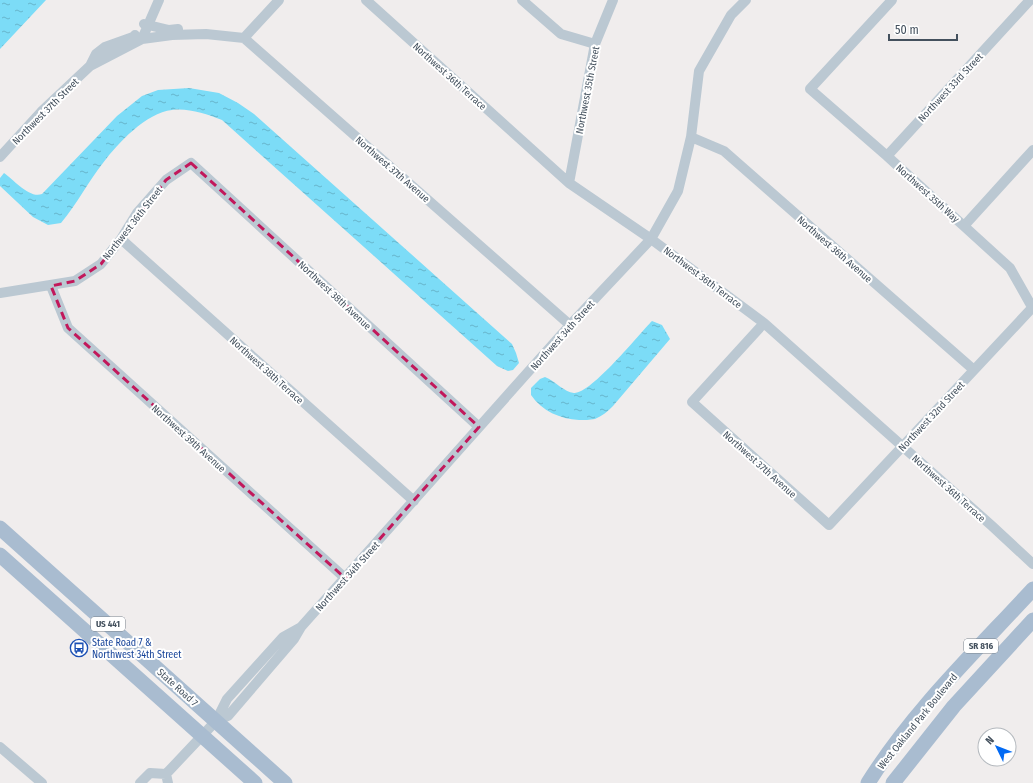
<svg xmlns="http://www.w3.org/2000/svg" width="1033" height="783" font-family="'Fira Sans Condensed',sans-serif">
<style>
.water{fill:url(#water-ripples)}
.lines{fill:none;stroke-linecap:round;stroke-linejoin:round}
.minor{stroke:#bbc8d2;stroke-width:10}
.primary{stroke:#a9bcd0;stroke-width:15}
.marked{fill:none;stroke:#c2185b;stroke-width:3;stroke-dasharray:8 5;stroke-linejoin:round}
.labels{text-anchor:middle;stroke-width:4;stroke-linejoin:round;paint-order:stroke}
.shield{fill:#fff;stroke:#7b848e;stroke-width:1}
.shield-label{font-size:9px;font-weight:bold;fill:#43505d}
.street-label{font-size:10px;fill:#43505d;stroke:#fff}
.transit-label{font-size:10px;fill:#164399;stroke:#fff;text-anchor:start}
</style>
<defs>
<pattern id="water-ripples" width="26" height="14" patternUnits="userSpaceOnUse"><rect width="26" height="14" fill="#7cdcf7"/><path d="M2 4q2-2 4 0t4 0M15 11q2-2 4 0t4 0" fill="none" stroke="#67b5cb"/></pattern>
</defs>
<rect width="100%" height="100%" fill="#f0eded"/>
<path class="water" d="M 0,0 L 46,0 L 0,49 Z
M 189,88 L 219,93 L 238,103 L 254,114 L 512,344 L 516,353 L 519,363 L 513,370 L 508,371 L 497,366 L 222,120 C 206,114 189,108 172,110 C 146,113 118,143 103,163 C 88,182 77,204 61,223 L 48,225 L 33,217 L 0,186 L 0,178 L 4,173 C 14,180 30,199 42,194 L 117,116 L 142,96 L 158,90 Z
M 652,321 L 662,325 L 670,339 L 613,406 C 607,412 602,416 595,419 C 590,420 584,420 579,420 C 560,419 542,411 531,395 L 531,388 L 540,379 L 545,377 C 555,381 564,392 574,393 C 591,394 639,334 652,321 Z"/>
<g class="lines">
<path class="minor" d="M 366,0 L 569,183 L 651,239 L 764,323 L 992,526 L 1033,564
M 522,0 L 561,34 L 595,44
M 892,0 L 810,89 L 887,156 L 1010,268 L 1032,307
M 144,24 L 169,30 L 178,29
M 134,36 L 142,39 L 172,35 L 206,34 L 244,38 L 570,325
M 244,38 L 279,0
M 90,66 L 96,54 L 105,47 L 133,37 L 135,35
M 691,137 L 724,151 L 974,370
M 887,156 L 1030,0
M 0,157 L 41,112 L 90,66 L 142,39 L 159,0
M 569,183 L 595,44 L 613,0
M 964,226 L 1033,150
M 121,239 L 414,501
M 51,286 L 68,328 L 345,578
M 0,293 L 75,281 L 101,264 L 121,239 L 137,213 L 166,180 L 191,163 L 479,427
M 764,323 L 692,402 L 829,525 L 1033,307
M 216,721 L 228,716 L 294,639 L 301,627 L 570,325 L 651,239 L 678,191 L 691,137 L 699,71 L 731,15 L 746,0
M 0,747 L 42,783
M 166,774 L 216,721 L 227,699 L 283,637 L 301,627
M 140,783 L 150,773 L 166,774 L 168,783"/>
<path class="primary" d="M 0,528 L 285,783
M 0,555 L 255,783
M 868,783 C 913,711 976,651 1033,589
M 893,783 L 954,706 L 1033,620"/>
</g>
<path class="marked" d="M 191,163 L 479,427 L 345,578 L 68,328 L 51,286 L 75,281 L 101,264 L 166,180 Z"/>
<defs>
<symbol id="bus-ring" viewBox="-11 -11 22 22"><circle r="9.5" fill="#fff" stroke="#1a4fb4" stroke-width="1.5"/><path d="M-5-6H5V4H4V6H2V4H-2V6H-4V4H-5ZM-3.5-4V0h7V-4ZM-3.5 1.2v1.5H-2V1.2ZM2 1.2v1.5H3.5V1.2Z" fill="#1a4fb4"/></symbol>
</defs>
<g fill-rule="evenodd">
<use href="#bus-ring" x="69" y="638" width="20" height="20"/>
</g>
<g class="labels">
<g class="shield">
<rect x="91" y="617" width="34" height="14" rx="3"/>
<rect x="964" y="639" width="34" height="14" rx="3"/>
</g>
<g class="shield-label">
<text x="108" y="627">US 441</text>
<text x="981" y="649">SR 816</text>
</g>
<g class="street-label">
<text transform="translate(450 76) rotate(42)" y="4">Northwest 36th Terrace</text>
<text transform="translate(950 87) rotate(-47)" y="4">Northwest 33rd Street</text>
<text transform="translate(587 90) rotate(-79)" y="4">Northwest 35th Street</text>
<text transform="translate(45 111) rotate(-45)" y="4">Northwest 37th Street</text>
<text transform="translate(393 169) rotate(41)" y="4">Northwest 37th Avenue</text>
<text transform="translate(928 193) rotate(42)" y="4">Northwest 35th Way</text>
<text transform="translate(132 223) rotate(-52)" y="4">Northwest 36th Street</text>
<text transform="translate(835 249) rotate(41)" y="4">Northwest 36th Avenue</text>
<text transform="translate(703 277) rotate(37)" y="4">Northwest 36th Terrace</text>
<text transform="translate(335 295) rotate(43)" y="4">Northwest 38th Avenue</text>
<text transform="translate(562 335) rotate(-48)" y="4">Northwest 34th Street</text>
<text transform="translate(267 370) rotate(42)" y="4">Northwest 38th Terrace</text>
<text transform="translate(931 416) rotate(-47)" y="4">Northwest 32nd Street</text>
<text transform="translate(189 438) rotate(42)" y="4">Northwest 39th Avenue</text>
<text transform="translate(760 464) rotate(42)" y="4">Northwest 37th Avenue</text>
<text transform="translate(949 488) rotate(42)" y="4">Northwest 36th Terrace</text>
<text transform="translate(347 576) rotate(-48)" y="4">Northwest 34th Street</text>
<text transform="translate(178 687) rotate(42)" y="4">State Road 7</text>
<text transform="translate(917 721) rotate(-51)" y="4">West Oakland Park Boulevard</text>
</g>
<g class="transit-label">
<text x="92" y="646">State Road 7 &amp;<tspan x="92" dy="12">Northwest 34th Street</tspan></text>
</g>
</g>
<g transform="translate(997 747) rotate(313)"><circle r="19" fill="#ffffff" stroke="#b4b9be"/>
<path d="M0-3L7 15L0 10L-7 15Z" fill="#026af4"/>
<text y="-6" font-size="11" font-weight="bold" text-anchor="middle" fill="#43505d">N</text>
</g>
<path d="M889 34v6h68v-6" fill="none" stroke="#43505d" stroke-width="2"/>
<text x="895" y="34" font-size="12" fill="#43505d" stroke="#ffffff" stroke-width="3" paint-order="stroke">50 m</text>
</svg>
